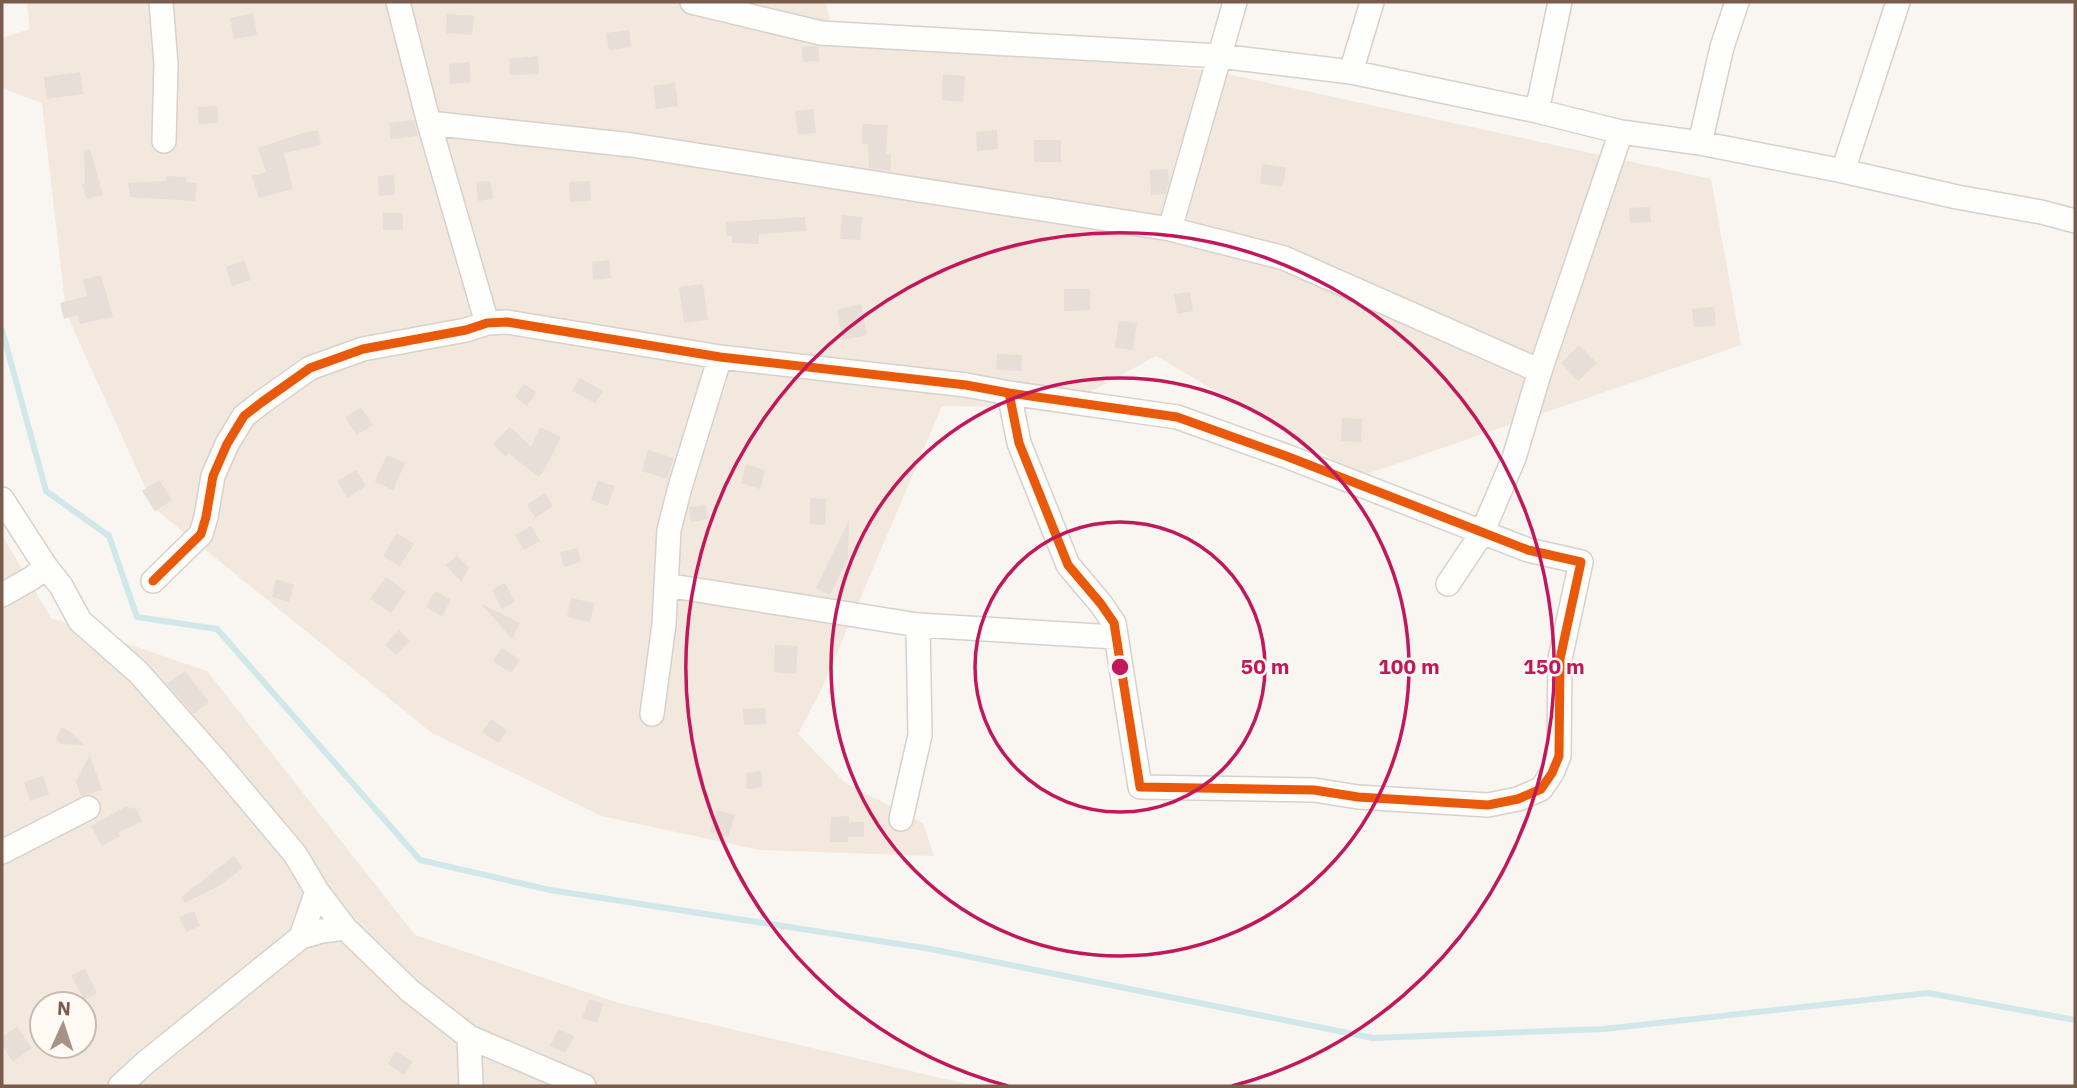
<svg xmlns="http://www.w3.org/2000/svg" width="2077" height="1088" font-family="'IBM Plex Sans',sans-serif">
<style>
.residential{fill:#f2e8de;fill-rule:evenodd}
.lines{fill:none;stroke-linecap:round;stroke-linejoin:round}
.stream{stroke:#d0e8ea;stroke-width:6}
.building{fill:#e6ded7}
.street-casing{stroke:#d7d1cb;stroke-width:26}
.street{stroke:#fefefd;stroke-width:23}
.cycleway-casing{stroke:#fffaf3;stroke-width:13}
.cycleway{stroke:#e8590c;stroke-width:9}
.ring{fill:none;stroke:#c2185b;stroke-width:3.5}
.centre{fill:#c2185b;stroke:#fffaf3;stroke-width:3.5}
.ring-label{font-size:21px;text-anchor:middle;font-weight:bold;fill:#c2185b;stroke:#fffaf3;stroke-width:5;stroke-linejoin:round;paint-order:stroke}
</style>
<rect width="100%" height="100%" fill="#f9f5f0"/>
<path class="residential" d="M 27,2 L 826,2 L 831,27 L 1218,72 L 1711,179 L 1741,345 L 1361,476 L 1156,356 L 1061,408 L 942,406 L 823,686 L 798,734 L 845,783 L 923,823 L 934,856 L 760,850 L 601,816 L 432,733 L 155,509 L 66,313 L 42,103 L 2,88 L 2,38 L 30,29 Z
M 2,535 L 51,618 L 207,671 L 415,935 L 619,1003 L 975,1086 L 2,1086 ZM 42,1004 L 84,1004 L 84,1046 L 42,1046 Z"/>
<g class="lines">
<path class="stream" d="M 2,330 L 46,491 L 109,536 L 137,617 L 217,629 L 420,860 L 550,890 L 931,949 L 1373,1038 L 1604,1029 L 1928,993 L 2075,1020"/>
</g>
<path class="building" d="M 253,13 L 257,35 L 234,39 L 230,18 Z
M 447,14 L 474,16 L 472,35 L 446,33 Z
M 629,30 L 631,47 L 609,50 L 606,33 Z
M 813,46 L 818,47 L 820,61 L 803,62 L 802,47 Z
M 538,56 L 539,74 L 510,75 L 509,59 Z
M 469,62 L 471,82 L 450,84 L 449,64 Z
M 80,72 L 83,94 L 47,99 L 44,77 Z
M 943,74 L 965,76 L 963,102 L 942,100 Z
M 675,83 L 678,106 L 656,109 L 653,86 Z
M 217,106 L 218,123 L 199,124 L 198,107 Z
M 813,109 L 816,133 L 798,135 L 795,111 Z
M 414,120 L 418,136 L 391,139 L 389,123 Z
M 863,124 L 888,125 L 886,154 L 891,154 L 891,171 L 869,168 L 868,144 L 862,144 Z
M 318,130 L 321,145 L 284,153 L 293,189 L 259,198 L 252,176 L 266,172 L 258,148 L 300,134 Z
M 997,130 L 998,149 L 977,151 L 976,132 Z
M 1034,140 L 1061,140 L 1061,162 L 1034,162 Z
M 90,149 L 103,195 L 86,199 L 82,184 L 85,183 L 84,150 Z
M 1262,164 L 1286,167 L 1283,187 L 1260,184 Z
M 1168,169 L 1169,183 L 1165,194 L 1151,195 L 1150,170 Z
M 394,175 L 395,195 L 379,196 L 378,176 Z
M 166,176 L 186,177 L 186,182 L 197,183 L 195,201 L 130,197 L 128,183 L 166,181 Z
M 491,181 L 493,199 L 478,201 L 476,182 Z
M 590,181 L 591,201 L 570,202 L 569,182 Z
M 1650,207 L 1651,222 L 1630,223 L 1629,208 Z
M 383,213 L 403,213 L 403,230 L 383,230 Z
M 842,215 L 862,217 L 860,240 L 840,239 Z
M 805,217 L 806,231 L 759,234 L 759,244 L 732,243 L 732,236 L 727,236 L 726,222 Z
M 244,260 L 251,280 L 232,286 L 226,267 Z
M 609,260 L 611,278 L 593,280 L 592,262 Z
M 101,275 L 113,317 L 80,324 L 78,315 L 64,319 L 60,303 L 87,296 L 83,280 Z
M 703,284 L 708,320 L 684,323 L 679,287 Z
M 1064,289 L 1090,289 L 1090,310 L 1064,311 Z
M 1190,292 L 1193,311 L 1177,314 L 1174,294 Z
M 861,304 L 867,335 L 843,340 L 837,310 Z
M 1714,307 L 1716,325 L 1694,327 L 1692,309 Z
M 1119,321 L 1137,323 L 1133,350 L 1115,348 Z
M 1579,345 L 1597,363 L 1578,381 L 1561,363 Z
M 997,354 L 1022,355 L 1021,371 L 996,370 Z
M 580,378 L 603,391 L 595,403 L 572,391 Z
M 524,384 L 537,392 L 527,406 L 515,397 Z
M 361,407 L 373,425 L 357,435 L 345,417 Z
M 1342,418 L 1362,419 L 1361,442 L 1341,441 Z
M 510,427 L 531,447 L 540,427 L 561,437 L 546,467 L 539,477 L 509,454 L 506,457 L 493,444 Z
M 648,450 L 674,458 L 667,479 L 642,471 Z
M 387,455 L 405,463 L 393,490 L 375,482 Z
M 746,464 L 765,470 L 760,489 L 741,483 Z
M 356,470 L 366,486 L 347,498 L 337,481 Z
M 159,480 L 172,500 L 155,511 L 142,491 Z
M 598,481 L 615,486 L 608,506 L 591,500 Z
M 545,493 L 553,506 L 536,518 L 527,505 Z
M 810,498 L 826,499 L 825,525 L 810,524 Z
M 706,505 L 708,519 L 691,522 L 689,507 Z
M 849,520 L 848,558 L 830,595 L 816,588 Z
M 531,526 L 540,541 L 524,550 L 515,535 Z
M 397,533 L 414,544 L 400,566 L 383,556 Z
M 578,548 L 581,562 L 564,567 L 560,552 Z
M 457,555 L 469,568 L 461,582 L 446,565 Z
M 386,577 L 406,592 L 391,613 L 370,599 Z
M 276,579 L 294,585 L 289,602 L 272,597 Z
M 505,583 L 515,602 L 502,609 L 492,590 Z
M 435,591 L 451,600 L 442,616 L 426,607 Z
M 571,598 L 594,603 L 590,622 L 567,617 Z
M 482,604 L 520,623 L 512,639 L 482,605 Z
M 399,630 L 410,641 L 396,655 L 385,645 Z
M 775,645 L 798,646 L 796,674 L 774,672 Z
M 502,648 L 520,660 L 511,673 L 493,661 Z
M 185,671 L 209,702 L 194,714 L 167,684 Z
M 765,708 L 766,724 L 744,725 L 743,709 Z
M 491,719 L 507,731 L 498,743 L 482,732 Z
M 62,727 L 69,731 L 84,745 L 61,744 L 56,738 Z
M 90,755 L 102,790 L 81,796 L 76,781 Z
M 761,771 L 763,787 L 747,789 L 746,773 Z
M 43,776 L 49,794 L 30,801 L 24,782 Z
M 127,806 L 130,809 L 135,807 L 142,821 L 118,833 L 120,836 L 102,846 L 91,826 Z
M 717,810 L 735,815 L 728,837 L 710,832 Z
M 849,816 L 849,822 L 864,822 L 864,837 L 848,837 L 848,842 L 830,842 L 831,817 Z
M 234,856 L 243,868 L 217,887 L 185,903 L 181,897 Z
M 194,911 L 200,926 L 186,932 L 179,917 Z
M 85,969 L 97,993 L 84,1000 L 71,975 Z
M 589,999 L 603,1004 L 597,1023 L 582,1018 Z
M 17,1027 L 32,1048 L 13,1062 L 2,1045 L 2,1037 Z
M 558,1029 L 574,1036 L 565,1053 L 550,1046 Z
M 396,1051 L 413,1062 L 404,1075 L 388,1064 Z"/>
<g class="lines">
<defs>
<path id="street" d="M 161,2 L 166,64 L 164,141
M 398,2 L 429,123 L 487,323
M 692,2 L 821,33 L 1219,56 L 1351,72 L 1537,111 L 1621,132 L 1700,143 L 1843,171 L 1957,197 L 2041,212 L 2075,221
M 1351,72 L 1372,2
M 1537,111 L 1560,2
M 429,123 L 632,145 L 1170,229 L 1284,258 L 1540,371
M 1700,143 L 1722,47 L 1737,2
M 1843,171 L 1898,2
M 1170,229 L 1235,2
M 2,499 L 46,567 L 61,586 L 80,621 L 138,672 L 215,759 L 295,854 L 317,891 L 345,928 L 409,990 L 469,1037 L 584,1086
M 153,581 L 201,534 L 206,517 L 213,476 L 227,444 L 244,416 L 262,402 L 310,368 L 363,349 L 466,330 L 487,323 L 507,322 L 720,357 L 966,385 L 1009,393 L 1177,417 L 1286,456 L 1528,550 L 1581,562 L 1560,659 L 1559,756 L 1552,773 L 1541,789 L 1518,799 L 1488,805 L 1358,797 L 1314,790 L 1140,787 L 1114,623 L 1101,604 L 1068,565 L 1019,443 L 1009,393
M 1448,584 L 1482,533 L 1514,458 L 1540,371 L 1621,132
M 666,585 L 918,625 L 1115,637
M 2,595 L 32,578 L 46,567
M 652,714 L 664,624 L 669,530 L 680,487 L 720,357
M 901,819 L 920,735 L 918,625
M 2,852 L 88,808
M 301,937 L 317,891
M 469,1037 L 471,1086
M 120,1086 L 145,1063 L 301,937 L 322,931 L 345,928"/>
</defs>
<use href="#street" class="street-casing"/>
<use href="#street" class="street"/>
<defs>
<path id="cycleway" d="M 153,581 L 201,534 L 206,517 L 213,476 L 227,444 L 244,416 L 262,402 L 310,368 L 363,349 L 466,330 L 487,323 L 507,322 L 720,357 L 966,385 L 1009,393 L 1177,417 L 1286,456 L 1528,550 L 1581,562 L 1560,659 L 1559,756 L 1552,773 L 1541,789 L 1518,799 L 1488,805 L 1358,797 L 1314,790 L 1140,787 L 1114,623 L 1101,604 L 1068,565 L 1019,443 L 1009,393"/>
</defs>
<use href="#cycleway" class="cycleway-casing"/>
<use href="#cycleway" class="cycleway"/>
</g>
<g class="ring">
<circle cx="1120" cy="667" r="145"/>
<circle cx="1120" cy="667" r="289"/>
<path d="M1008 1086A434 434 0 1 1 1232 1086"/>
</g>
<circle cx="1120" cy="667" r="10" class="centre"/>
<g class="ring-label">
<text x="1265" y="674">50 m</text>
<text x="1409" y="674">100 m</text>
<text x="1554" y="674">150 m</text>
</g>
<rect width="2077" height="1088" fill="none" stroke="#7a5c4d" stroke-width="7"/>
<g transform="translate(63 1025) rotate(3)"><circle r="33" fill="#fffaf3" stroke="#cabbb1" stroke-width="2"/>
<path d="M0-5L12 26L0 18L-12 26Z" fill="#a69286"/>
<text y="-10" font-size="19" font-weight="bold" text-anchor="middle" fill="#7a5c4d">N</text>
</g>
</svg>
